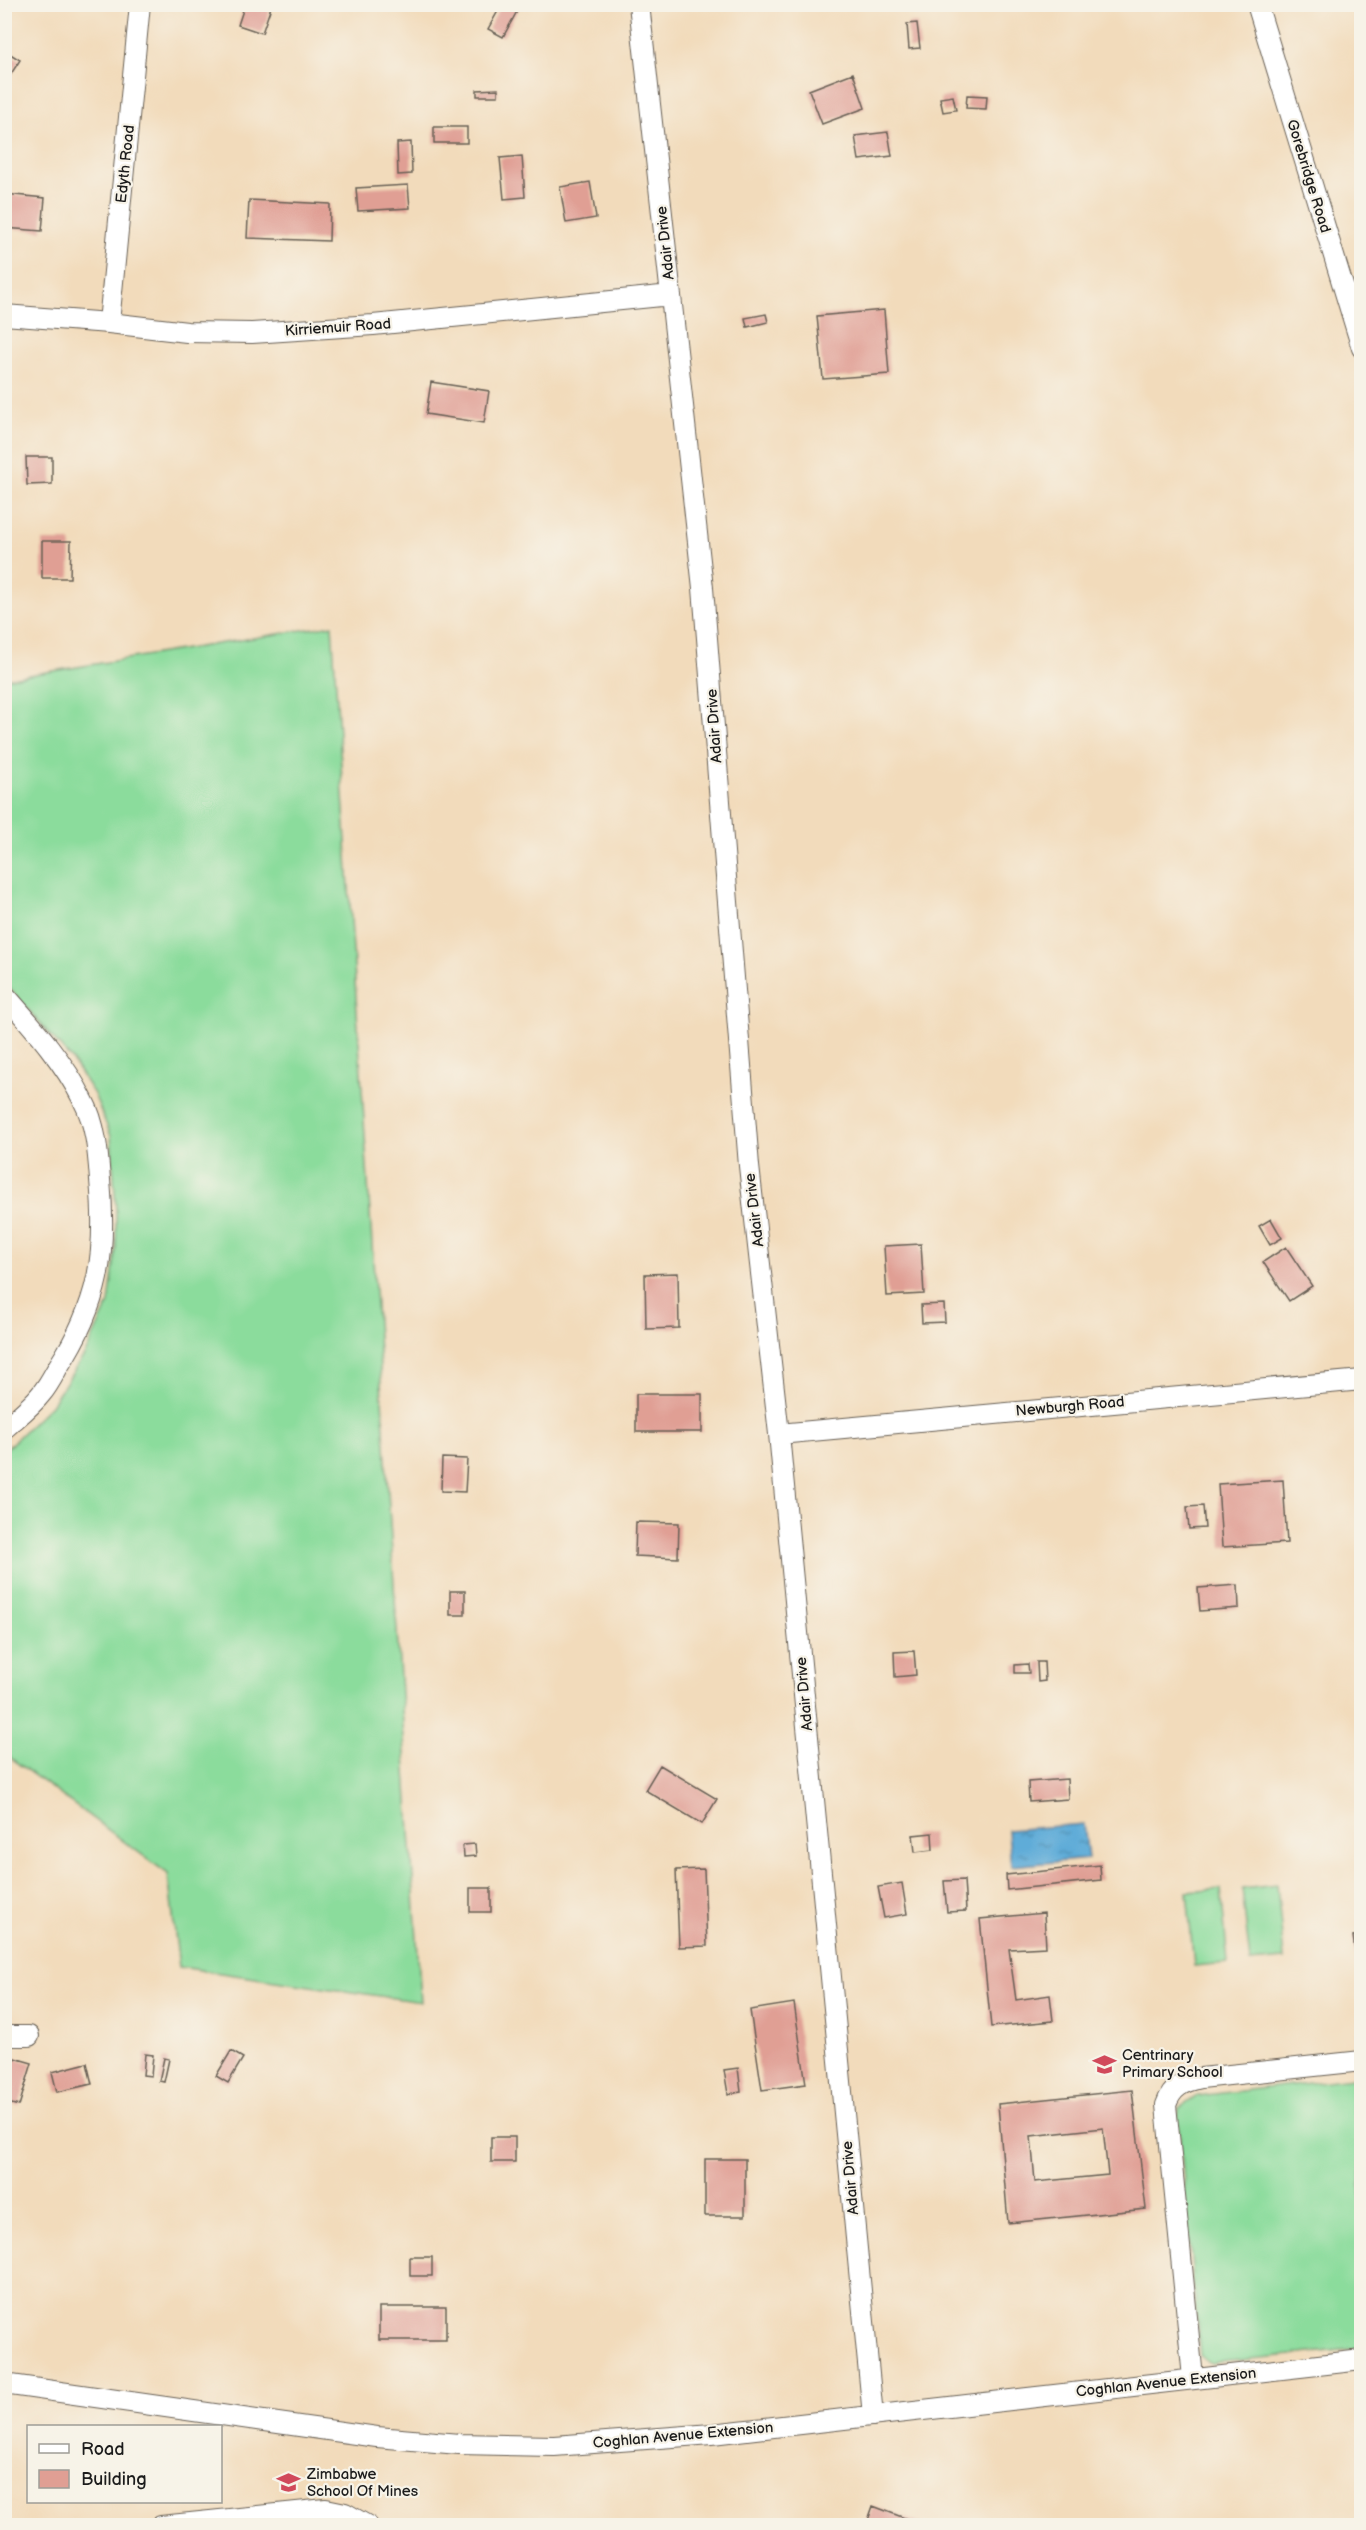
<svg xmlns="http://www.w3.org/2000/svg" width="1366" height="2530" font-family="'Balsamiq Sans',sans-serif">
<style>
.grass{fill:#8bdc9c;stroke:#547c5c;stroke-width:1.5}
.water{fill:url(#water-ripples);stroke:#3d647a;stroke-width:1.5}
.building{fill:#e09f94;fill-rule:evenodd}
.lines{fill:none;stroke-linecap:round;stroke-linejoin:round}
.minor-casing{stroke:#675f54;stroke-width:22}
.minor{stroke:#fff;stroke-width:20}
.labels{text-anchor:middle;stroke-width:4.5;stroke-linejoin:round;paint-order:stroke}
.street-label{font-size:15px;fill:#1c1c1c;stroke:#f7f3e8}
.poi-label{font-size:15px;fill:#1c1c1c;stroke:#f7f3e8;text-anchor:start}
</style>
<defs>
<pattern id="water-ripples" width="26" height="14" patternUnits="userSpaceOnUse" patternTransform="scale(1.5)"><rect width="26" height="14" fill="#5eacd8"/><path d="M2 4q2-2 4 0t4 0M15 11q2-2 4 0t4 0" fill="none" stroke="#4d8bae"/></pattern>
</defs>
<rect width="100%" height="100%" fill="#f7f3e8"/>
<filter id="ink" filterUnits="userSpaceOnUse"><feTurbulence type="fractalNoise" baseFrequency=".0167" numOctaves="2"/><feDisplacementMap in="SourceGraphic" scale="12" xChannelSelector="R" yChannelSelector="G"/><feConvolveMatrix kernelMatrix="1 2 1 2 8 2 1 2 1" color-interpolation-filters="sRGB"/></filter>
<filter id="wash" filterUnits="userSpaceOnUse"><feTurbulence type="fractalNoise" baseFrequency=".008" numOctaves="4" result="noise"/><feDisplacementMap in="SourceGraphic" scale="24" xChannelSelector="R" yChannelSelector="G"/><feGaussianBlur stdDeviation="1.35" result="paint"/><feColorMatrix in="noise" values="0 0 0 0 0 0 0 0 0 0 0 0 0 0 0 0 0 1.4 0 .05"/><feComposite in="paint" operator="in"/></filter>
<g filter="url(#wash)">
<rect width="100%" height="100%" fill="#f2dbbb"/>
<path class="grass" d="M 332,625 L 421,2002 L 179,1967 L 168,1874 L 5,1754 L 5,1450 L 51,1405 L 85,1354 L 109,1303 L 116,1249 L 116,1209 L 111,1136 L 94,1094 L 71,1059 L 5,983 L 5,679 Z
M 1277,1885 L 1284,1959 L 1250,1962 L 1242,1889 Z
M 1221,1889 L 1228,1963 L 1194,1966 L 1187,1892 Z
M 1361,2077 L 1361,2348 L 1211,2363 L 1200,2356 L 1178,2117 L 1179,2109 L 1197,2096 Z"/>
<path class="water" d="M 1084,1824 L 1088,1859 L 1011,1866 L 1008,1830 Z"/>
<g id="blocks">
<path class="building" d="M 245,4 L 272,4 L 262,33 L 238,25 Z
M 368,4 L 402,4 L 402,8 L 368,6 Z
M 502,4 L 521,4 L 503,37 L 488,29 Z
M 917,23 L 920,48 L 909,49 L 907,24 Z
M 4,50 L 20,60 L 4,85 Z
M 853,73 L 865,108 L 822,124 L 809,90 Z
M 498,89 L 498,96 L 477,96 L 477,90 Z
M 967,95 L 987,96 L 986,109 L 966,108 Z
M 953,96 L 956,110 L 943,112 L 940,98 Z
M 434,127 L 467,127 L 467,143 L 434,143 Z
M 888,132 L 892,156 L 859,160 L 855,136 Z
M 411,142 L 412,174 L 398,175 L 397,143 Z
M 522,156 L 525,197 L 504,199 L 500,158 Z
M 590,182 L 596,218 L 566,223 L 560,187 Z
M 408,185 L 410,208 L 358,211 L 356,188 Z
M 4,194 L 45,198 L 42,231 L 4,228 Z
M 249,200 L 330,204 L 329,241 L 247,238 Z
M 884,310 L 889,374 L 823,379 L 817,316 Z
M 766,314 L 768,322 L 747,327 L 745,318 Z
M 431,382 L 489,391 L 484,423 L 426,414 Z
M 26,457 L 52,457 L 52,484 L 27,485 Z
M 42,541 L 71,541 L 70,578 L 42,578 Z
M 1271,1219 L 1282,1238 L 1270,1245 L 1259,1226 Z
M 921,1244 L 924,1294 L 887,1296 L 884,1246 Z
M 1286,1247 L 1312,1286 L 1289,1301 L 1263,1262 Z
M 678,1273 L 679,1328 L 646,1329 L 645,1274 Z
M 944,1304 L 945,1322 L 922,1323 L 921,1305 Z
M 636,1394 L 702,1394 L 702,1432 L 636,1432 Z
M 442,1458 L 467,1459 L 465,1492 L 441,1491 Z
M 1283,1480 L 1287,1543 L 1222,1547 L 1218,1484 Z
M 1203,1506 L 1205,1528 L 1189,1529 L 1187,1507 Z
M 636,1522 L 679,1523 L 678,1558 L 635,1556 Z
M 1238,1585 L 1239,1608 L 1200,1611 L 1198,1588 Z
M 450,1591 L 465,1591 L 465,1615 L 450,1615 Z
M 914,1651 L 916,1675 L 895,1677 L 894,1652 Z
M 1037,1662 L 1044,1662 L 1045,1681 L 1038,1682 Z
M 1028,1664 L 1029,1673 L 1015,1673 L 1015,1665 Z
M 660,1765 L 717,1799 L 702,1824 L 645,1790 Z
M 1067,1779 L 1068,1799 L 1029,1802 L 1028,1782 Z
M 932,1833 L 933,1850 L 915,1852 L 913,1835 Z
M 475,1844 L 476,1856 L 464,1857 L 463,1845 Z
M 1100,1865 L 1101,1880 L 1007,1890 L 1006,1875 Z
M 704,1869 L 707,1946 L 679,1947 L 676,1870 Z
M 964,1880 L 966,1911 L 947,1912 L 944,1881 Z
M 902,1883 L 907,1914 L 884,1918 L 878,1887 Z
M 470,1888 L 491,1888 L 491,1912 L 470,1912 Z
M 1044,1913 L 1046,1947 L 1009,1949 L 1016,2000 L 1050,1995 L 1053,2021 L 991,2027 L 980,1919 Z
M 1362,1935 L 1362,1989 L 1360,1989 L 1353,1936 Z
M 794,2003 L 806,2084 L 762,2090 L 750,2010 Z
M 231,2051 L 243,2058 L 228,2083 L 216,2076 Z
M 145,2054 L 153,2055 L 151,2076 L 143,2075 Z
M 4,2055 L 32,2063 L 19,2106 L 4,2102 Z
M 164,2058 L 169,2059 L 164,2082 L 159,2081 Z
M 87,2063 L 92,2084 L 57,2092 L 52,2072 Z
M 738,2068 L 741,2092 L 728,2094 L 724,2070 Z
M 1132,2090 L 1146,2209 L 1008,2223 L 998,2104 ZM 1103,2128 L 1108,2175 L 1035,2182 L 1031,2136 Z
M 491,2137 L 515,2137 L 515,2162 L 491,2162 Z
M 705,2159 L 745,2159 L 745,2216 L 705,2216 Z
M 410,2257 L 432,2257 L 432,2276 L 410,2276 Z
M 379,2307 L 446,2307 L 446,2340 L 379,2340 Z
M 873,2506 L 923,2525 L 923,2526 L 866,2526 Z"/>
</g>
</g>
<g filter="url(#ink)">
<use href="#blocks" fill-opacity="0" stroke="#675f54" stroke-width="1.5"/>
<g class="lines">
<defs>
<path id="minor" d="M 639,4 L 703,588 L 749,1166 L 779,1434 L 873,2416
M 1257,4 L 1362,348
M 4,315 L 109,323 L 187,332 L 252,333 L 373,325 L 671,295
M 109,323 L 140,4
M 4,994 C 33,1027 63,1060 83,1100 C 96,1124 98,1153 100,1180 C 107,1254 99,1304 58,1367 C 53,1376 48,1386 41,1394 C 31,1407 16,1418 4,1429
M 779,1434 L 1362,1380
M 4,2036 L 29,2036
M 1193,2378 L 1166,2105 C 1172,2087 1183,2082 1201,2078 L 1362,2061
M 4,2384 L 377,2437 L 459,2444 L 554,2446 L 712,2434 L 1362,2360
M 161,2526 L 326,2509 L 345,2513 L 368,2526"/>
</defs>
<use href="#minor" class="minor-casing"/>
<use href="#minor" class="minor"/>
</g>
</g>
<defs>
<symbol id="school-bare" viewBox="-9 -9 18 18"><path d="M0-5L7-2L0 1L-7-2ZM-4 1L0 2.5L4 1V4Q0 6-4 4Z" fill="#d1495b" stroke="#f7f3e8" stroke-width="2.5" paint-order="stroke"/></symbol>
<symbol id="university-bare" viewBox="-9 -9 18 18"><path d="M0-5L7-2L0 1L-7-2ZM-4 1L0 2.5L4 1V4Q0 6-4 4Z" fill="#d1495b" stroke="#f7f3e8" stroke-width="2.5" paint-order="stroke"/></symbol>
</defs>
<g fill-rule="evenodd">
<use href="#school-bare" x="1088" y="2048" width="33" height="33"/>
<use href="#university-bare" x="272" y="2466" width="33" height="33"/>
</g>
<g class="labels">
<g class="street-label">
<text transform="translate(125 164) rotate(-84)" y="5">Edyth Road</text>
<text transform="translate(1309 176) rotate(73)" y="5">Gorebridge Road</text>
<text transform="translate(665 243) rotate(-96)" y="5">Adair Drive</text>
<text transform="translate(338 327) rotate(-4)" y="5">Kirriemuir Road</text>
<text transform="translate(714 726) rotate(-94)" y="5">Adair Drive</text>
<text transform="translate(754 1210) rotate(-97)" y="5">Adair Drive</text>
<text transform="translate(1070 1406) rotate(-5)" y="5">Newburgh Road</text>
<text transform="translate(804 1694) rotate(-95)" y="5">Adair Drive</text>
<text transform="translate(850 2178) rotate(-95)" y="5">Adair Drive</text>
<text transform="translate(1166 2382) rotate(-6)" y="5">Coghlan Avenue Extension</text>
<text transform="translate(683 2435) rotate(-5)" y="5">Coghlan Avenue Extension</text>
</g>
<g class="poi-label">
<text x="1122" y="2060">Centrinary<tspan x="1122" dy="17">Primary School</tspan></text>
<text x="307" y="2479">Zimbabwe<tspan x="307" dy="17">School Of Mines</tspan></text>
</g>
</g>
<rect width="1366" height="2530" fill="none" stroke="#f7f3e8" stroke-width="24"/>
<rect x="27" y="2425" width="195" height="78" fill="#f7f3e8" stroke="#9f9d96" stroke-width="1.5"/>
<rect x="39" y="2444" width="30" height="9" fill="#ffffff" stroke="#9f9d96" stroke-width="1.5"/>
<text x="81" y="2455" font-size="18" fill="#1c1c1c">Road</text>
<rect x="39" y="2470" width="30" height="18" fill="#e09f94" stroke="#9f9d96" stroke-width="1.5"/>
<text x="81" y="2485" font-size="18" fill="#1c1c1c">Building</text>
</svg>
